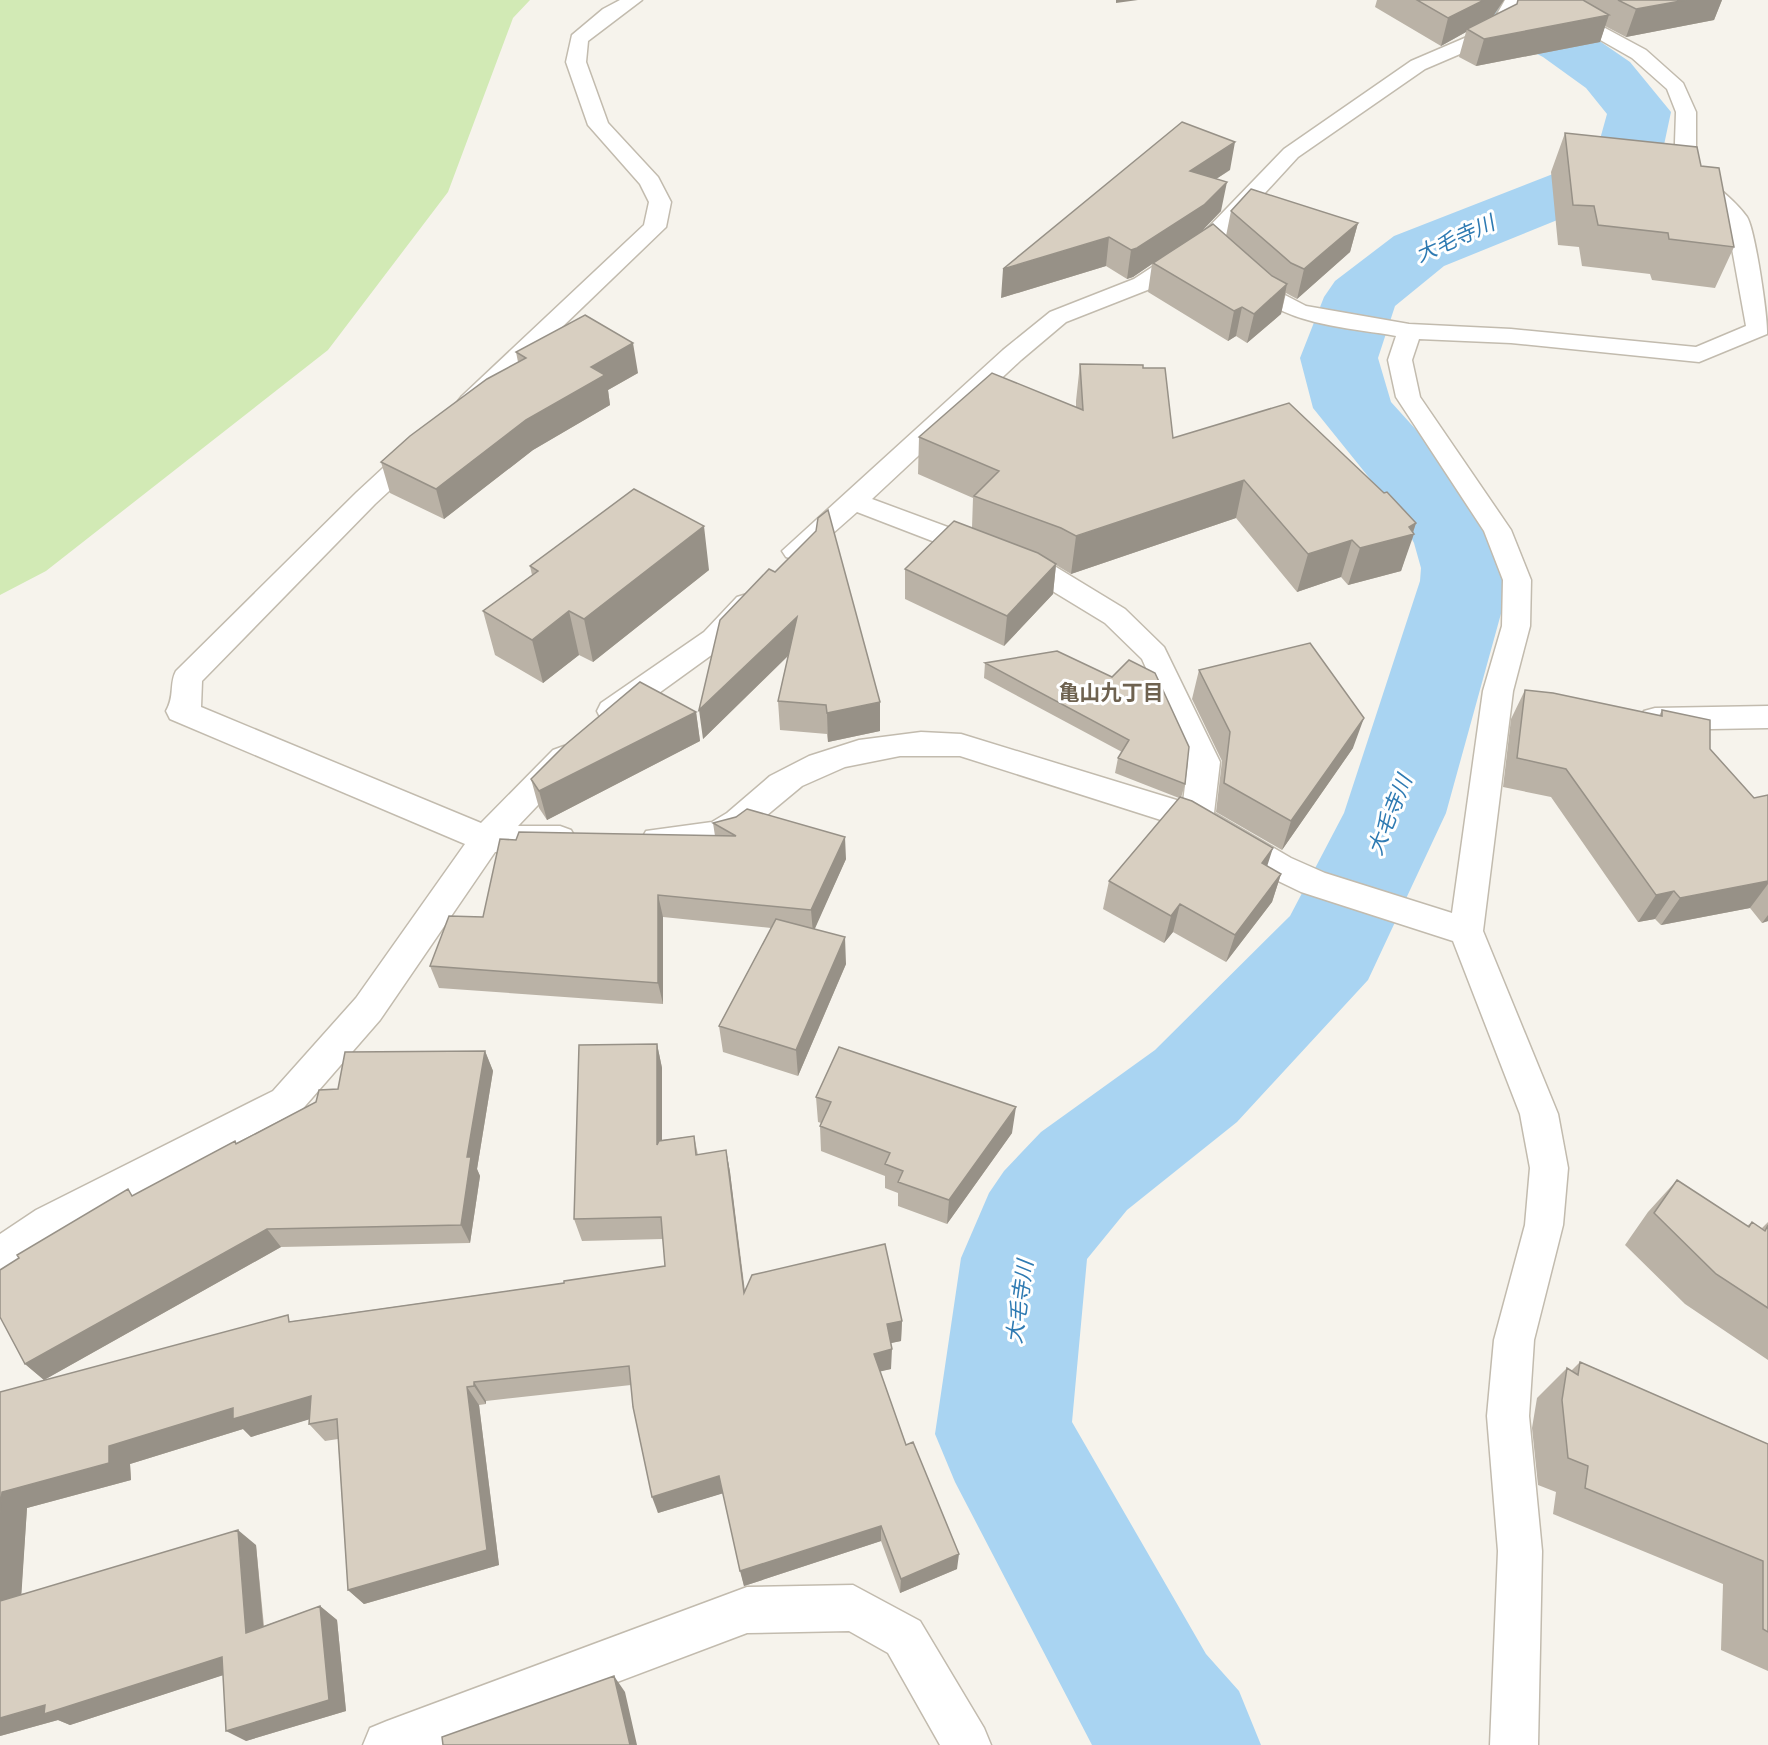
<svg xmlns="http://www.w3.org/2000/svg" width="1768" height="1745" font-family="Karla,'Noto Sans JP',sans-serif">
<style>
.green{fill:#d2eab5}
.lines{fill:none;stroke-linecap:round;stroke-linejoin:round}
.river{fill:#a9d4f2;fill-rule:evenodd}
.minor-casing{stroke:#c2bbae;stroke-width:3}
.minor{fill:#fff;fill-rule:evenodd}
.wall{fill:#bab2a6}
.shaded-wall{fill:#979187}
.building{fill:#d8cfc1;stroke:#979187;stroke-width:1.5}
.labels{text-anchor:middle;stroke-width:6;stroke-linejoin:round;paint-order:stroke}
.water-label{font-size:21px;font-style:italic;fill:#2e7ab2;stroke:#fff}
.neighbourhood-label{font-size:21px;font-weight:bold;fill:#6e6250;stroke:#fff}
</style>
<rect width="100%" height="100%" fill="#f6f3ec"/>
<path class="green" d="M 0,0 L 530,0 L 513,18 L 448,192 L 328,350 L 46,571 L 0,595 Z"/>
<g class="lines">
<path class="river" d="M 1448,0 L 1522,0 L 1585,31 L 1630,62 L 1671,112 L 1661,159 L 1652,173 L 1624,193 L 1444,266 L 1395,306 L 1378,358 L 1391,402 L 1467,486 L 1502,543 L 1509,568 L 1510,581 L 1446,813 L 1368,980 L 1237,1122 L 1127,1210 L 1087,1259 L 1072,1422 L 1206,1654 L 1239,1691 L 1261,1745 L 1092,1745 L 955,1482 L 935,1434 L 961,1258 L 989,1193 L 1004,1171 L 1041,1132 L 1155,1050 L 1290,916 L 1344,813 L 1420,581 L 1421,568 L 1414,543 L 1400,516 L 1313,408 L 1300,358 L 1324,297 L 1335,281 L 1394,236 L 1576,165 L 1597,150 L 1607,114 L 1586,88 L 1543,57 L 1456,12 Z"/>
<defs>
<path id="minor" d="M 620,0 L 642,0 L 588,41 L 586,62 L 608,123 L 658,177 L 671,202 L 666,227 L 480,406 L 471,409 L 462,406 L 458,401 L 462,396 L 644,225 L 649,202 L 640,184 L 588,125 L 566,62 L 572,35 L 603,9 Z
M 1505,0 L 1523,0 L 1507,29 L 1481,45 L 1425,69 L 1298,157 L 1217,245 L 1150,289 L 1066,322 L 1021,360 L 872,499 L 1056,567 L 1125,609 L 1164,647 L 1220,762 L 1214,813 L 1291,858 L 1325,873 L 1452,913 L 1483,691 L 1502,626 L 1503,580 L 1484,531 L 1396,397 L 1388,360 L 1396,336 C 1340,326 1272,325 1237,274 L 1240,269 L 1256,269 L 1283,294 L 1306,306 L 1409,324 L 1511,329 L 1696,347 L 1746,326 L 1727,221 L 1674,172 L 1676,112 L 1667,89 L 1632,58 L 1530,0 L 1553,0 L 1646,50 L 1683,83 L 1696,112 L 1696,170 C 1713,184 1733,198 1747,217 C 1755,229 1768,318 1767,334 L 1699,362 L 1511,343 L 1419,339 L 1412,360 L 1420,397 L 1511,530 L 1531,580 L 1530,626 L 1513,691 L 1483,931 L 1558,1114 L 1568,1168 L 1563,1225 L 1534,1340 L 1529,1416 L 1542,1551 L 1538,1745 L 1490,1745 L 1498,1551 L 1487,1416 L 1494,1340 L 1525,1225 L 1530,1168 L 1520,1114 L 1453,941 L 1301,892 L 1268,876 L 1186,828 L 960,756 L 900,756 L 845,767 L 802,786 L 749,830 L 733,840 L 684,851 L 657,853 L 646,849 L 641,840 L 646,831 L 712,822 L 727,813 L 770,776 L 809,756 L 859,740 L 921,732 L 961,734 L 1183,802 L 1188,762 L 1142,659 L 1105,623 L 1036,581 L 857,512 L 806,557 L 796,560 L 786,557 L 782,551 L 1003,350 L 1050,312 L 1134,279 L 1201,235 L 1284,149 L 1411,61 L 1467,37 L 1493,21 Z
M 418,442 L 427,444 L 431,450 L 427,456 L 375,504 L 202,681 L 201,707 L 481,823 L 553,750 L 564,746 L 575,750 L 580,758 L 575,766 L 518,826 L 560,826 L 571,830 L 576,839 L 571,848 L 560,852 L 495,852 L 380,1020 L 299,1113 L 64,1236 L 14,1270 L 0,1276 L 0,1234 L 36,1210 L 273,1091 L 356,998 L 465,844 L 170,719 L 166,711 C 175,696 169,684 176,671 L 357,492 L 409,444 Z
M 747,594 L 757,597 L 761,604 L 724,646 L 623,719 L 612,722 L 601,719 L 597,711 L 601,703 L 704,632 L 737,597 Z
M 1768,706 L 1768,728 L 1655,730 L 1644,727 L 1640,719 L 1644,711 L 1655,708 Z
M 853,1585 L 920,1621 L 984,1728 L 991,1745 L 940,1745 L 888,1653 L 849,1631 L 747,1633 L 450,1745 L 363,1745 L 370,1728 L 387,1721 L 747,1587 Z"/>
</defs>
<use href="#minor" class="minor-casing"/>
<use href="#minor" class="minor"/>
</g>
<path class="wall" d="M 1377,0 L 1504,0 L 1494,15 L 1517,4 L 1518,0 L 1722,0 L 1714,20 L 1626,37 L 1605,26 L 1600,42 L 1476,66 L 1459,57 L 1466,32 L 1441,46 L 1375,7 Z
M 1565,133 L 1701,166 L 1734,247 L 1715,288 L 1652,280 L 1650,274 L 1582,266 L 1579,247 L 1558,245 L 1551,172 Z
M 1230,170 L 1216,179 L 1221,211 L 1200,233 L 1226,236 L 1231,211 L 1358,223 L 1350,252 L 1297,299 L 1286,293 L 1281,314 L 1247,343 L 1236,336 L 1228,341 L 1148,292 L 1152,264 L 1133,277 L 1127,279 L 1106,266 L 1001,298 Z
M 516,352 L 638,373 L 608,390 L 610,405 L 533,450 L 444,519 L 390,493 L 381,462 L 518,362 Z
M 1080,364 L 1143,368 L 1173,438 L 1416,523 L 1401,571 L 1348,585 L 1341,577 L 1297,592 L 1236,518 L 1071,574 L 1056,565 L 1053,594 L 1004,646 L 905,599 L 905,569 L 972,528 L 973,498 L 918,474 L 919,437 L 1076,407 L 1076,401 Z
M 530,566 L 709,570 L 593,662 L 579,655 L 543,683 L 495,655 L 483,611 L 532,575 Z
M 720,620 L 880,702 L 880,731 L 828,742 L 827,734 L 780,730 L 778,701 L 788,656 L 703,739 Z
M 1057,651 L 1185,784 L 1181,798 L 1267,866 L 1281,874 L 1272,902 L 1226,962 L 1173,932 L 1164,943 L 1103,909 L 1109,881 L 1179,798 L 1115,773 L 1118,758 L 1122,752 L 984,678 L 985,663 Z
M 1199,670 L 1353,748 L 1282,850 L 1216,812 L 1222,761 L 1192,699 Z
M 1525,690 L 1659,716 L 1662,710 L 1710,749 L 1754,798 L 1768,795 L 1768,921 L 1762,923 L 1750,908 L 1661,925 L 1655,919 L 1638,922 L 1551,797 L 1503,787 L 1511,719 Z
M 696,712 L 700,741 L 547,820 L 539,808 L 531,779 Z
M 713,823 L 846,859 L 814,929 L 846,964 L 798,1076 L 723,1052 L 719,1026 L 771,928 L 663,917 L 663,1004 L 439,988 L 430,966 L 483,917 L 516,840 L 715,836 Z
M 657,1044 L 662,1068 L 662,1140 L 694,1136 L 698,1155 L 726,1150 L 730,1172 L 745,1291 L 902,1321 L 901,1341 L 890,1343 L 891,1369 L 880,1371 L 906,1445 L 957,1569 L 900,1593 L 881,1541 L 744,1586 L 723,1493 L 658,1513 L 631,1385 L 486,1401 L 486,1404 L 479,1405 L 499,1565 L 364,1604 L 348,1590 L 338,1439 L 325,1441 L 309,1424 L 309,1419 L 251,1437 L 243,1429 L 130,1464 L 131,1480 L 27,1508 L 21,1594 L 256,1545 L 264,1626 L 320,1606 L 337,1620 L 346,1711 L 246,1741 L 223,1675 L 70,1725 L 58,1720 L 0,1736 L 0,1392 L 293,1321 L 564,1283 L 665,1266 L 663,1239 L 582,1241 L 574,1219 Z
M 485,1051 L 493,1071 L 477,1169 L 480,1176 L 470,1243 L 281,1247 L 44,1380 L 25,1364 L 134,1195 L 235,1141 L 236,1143 L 316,1102 L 338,1089 Z
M 816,1097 L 1012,1133 L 947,1224 L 898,1206 L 898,1193 L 885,1188 L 885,1176 L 821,1151 L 820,1126 L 821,1123 L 818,1122 Z
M 1677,1180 L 1747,1226 L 1752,1222 L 1762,1228 L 1768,1222 L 1768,1360 L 1685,1304 L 1625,1245 L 1648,1212 Z
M 1580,1362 L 1768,1444 L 1768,1671 L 1721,1650 L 1723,1584 L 1553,1514 L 1556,1492 L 1538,1485 L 1532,1428 L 1537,1398 L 1567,1368 L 1571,1371 Z"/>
<path class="shaded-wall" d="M 1116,0 L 1138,0 L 1116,3 Z
M 1484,0 L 1504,0 L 1491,19 L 1467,29 L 1466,32 L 1441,46 L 1448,18 Z
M 1686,0 L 1722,0 L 1714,20 L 1626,37 L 1636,9 Z
M 1609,15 L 1600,42 L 1476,66 L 1484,39 Z
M 1235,142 L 1230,170 L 1185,199 L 1190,171 Z
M 1227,182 L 1221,211 L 1200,233 L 1153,263 L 1152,264 L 1133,277 L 1127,279 L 1131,250 Z
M 1358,223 L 1350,252 L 1297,299 L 1304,269 Z
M 1109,237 L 1106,266 L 1001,298 L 1003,269 Z
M 1287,284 L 1281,314 L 1247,343 L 1254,314 Z
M 1242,307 L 1236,336 L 1228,341 L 1234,311 Z
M 633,343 L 638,373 L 608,390 L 610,405 L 533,450 L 444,519 L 436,489 L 591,367 Z
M 1244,480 L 1236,518 L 1071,574 L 1076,536 Z
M 1416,523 L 1412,535 L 1414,534 L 1401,571 L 1348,585 L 1360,548 Z
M 704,526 L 709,570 L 593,662 L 584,619 Z
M 1352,540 L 1341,577 L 1297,592 L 1308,554 Z
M 1056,564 L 1053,594 L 1004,646 L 1007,616 Z
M 569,611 L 579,655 L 543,683 L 532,640 Z
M 797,617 L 798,646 L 703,739 L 699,710 Z
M 880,702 L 880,731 L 828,742 L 827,713 Z
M 696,712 L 700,741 L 547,820 L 539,791 Z
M 1364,718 L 1353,748 L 1282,850 L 1291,821 Z
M 845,837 L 846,859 L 813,933 L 811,910 Z
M 1273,848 L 1264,876 L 1262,863 Z
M 1281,874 L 1272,902 L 1226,962 L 1235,935 Z
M 1768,881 L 1768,884 L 1750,908 L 1661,925 L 1680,898 Z
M 1674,891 L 1655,919 L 1638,922 L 1656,895 Z
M 658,895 L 663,917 L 663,1004 L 658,983 Z
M 1180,904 L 1173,932 L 1164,943 L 1171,916 Z
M 1768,915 L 1768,921 L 1762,923 Z
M 845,937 L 846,964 L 798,1076 L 796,1050 Z
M 657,1044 L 662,1068 L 662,1168 L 657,1145 Z
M 485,1051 L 493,1071 L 477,1169 L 480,1176 L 470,1243 L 461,1225 L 467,1157 Z
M 1016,1107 L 1012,1133 L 947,1224 L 949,1200 Z
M 726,1150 L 730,1172 L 747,1313 L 744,1293 Z
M 267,1229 L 281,1247 L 44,1380 L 25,1364 Z
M 902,1321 L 901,1341 L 887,1344 L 887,1324 Z
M 892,1349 L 891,1369 L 874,1373 L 874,1354 Z
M 474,1382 L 486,1401 L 486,1404 L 474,1386 Z
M 467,1387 L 479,1405 L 499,1565 L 364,1604 L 348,1590 Z
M 311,1396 L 327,1414 L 251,1437 L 243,1429 L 130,1464 L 131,1480 L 27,1508 L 20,1616 L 0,1606 L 0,1513 L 2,1492 L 109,1446 L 233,1408 Z
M 719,1476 L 724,1493 L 658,1513 L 652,1497 Z
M 881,1526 L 881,1541 L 744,1586 L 740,1571 Z
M 238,1530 L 256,1545 L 265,1646 L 246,1633 Z
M 959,1554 L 957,1569 L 900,1593 L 901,1579 Z
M 320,1606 L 337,1620 L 346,1711 L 246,1741 L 226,1731 Z
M 222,1657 L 242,1669 L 70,1725 L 58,1720 L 0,1736 L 0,1718 Z
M 614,1676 L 625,1692 L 637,1745 L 630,1745 Z"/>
<path class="building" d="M 1417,0 L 1484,0 L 1448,18 Z
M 1518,0 L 1583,0 L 1609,15 L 1484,39 L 1467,29 L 1517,4 Z
M 1618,0 L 1686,0 L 1636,9 Z
M 1182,122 L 1235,142 L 1190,171 L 1227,182 L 1204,205 L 1137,248 L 1131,250 L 1109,237 L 1003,269 Z
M 1565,133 L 1697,147 L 1701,166 L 1719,168 L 1734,247 L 1669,239 L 1668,233 L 1598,225 L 1594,206 L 1573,205 Z
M 1251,189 L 1358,223 L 1304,269 L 1291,263 L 1231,211 Z
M 1213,224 L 1272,276 L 1287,284 L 1254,314 L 1242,307 L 1234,311 L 1153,263 Z
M 585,315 L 633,343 L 591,367 L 605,375 L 526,420 L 436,489 L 381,462 L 410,436 L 487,379 L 526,358 L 516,352 Z
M 1080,364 L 1143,365 L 1143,368 L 1165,368 L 1173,438 L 1289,403 L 1384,493 L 1387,492 L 1416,523 L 1409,527 L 1414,534 L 1360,548 L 1352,540 L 1308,554 L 1244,480 L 1076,536 L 1061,528 L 974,496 L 999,471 L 919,437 L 992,373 L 1083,410 Z
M 634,489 L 704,526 L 584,619 L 569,611 L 532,640 L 483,611 L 538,571 L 530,566 Z
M 828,510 L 880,702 L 827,713 L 826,705 L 778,701 L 797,617 L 699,710 L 720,620 L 769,569 L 775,572 L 816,531 L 818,518 Z
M 954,521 L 1038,553 L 1056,564 L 1007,616 L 905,569 Z
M 1310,643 L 1364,718 L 1291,821 L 1224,783 L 1230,732 L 1199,670 Z
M 1057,651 L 1112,677 L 1129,660 L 1155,673 L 1189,747 L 1185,784 L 1118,758 L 1129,740 L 985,663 Z
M 640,682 L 696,712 L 539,791 L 531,779 L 565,745 Z
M 1525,690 L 1553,693 L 1662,716 L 1662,710 L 1710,720 L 1710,749 L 1754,798 L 1768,795 L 1768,881 L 1680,898 L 1674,891 L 1656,895 L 1566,769 L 1517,758 Z
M 1180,797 L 1192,801 L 1273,848 L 1262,863 L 1281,874 L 1235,935 L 1180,904 L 1171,916 L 1109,881 Z
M 747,809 L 845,837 L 811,910 L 658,895 L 658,983 L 430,966 L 449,916 L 483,917 L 500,839 L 516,840 L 519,832 L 736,836 L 713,823 L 736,817 Z
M 776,919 L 845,937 L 796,1050 L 719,1026 Z
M 657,1044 L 657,1145 L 659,1141 L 694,1136 L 696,1155 L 726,1150 L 744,1293 L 752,1275 L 885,1244 L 902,1321 L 887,1324 L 892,1349 L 874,1354 L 906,1445 L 913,1442 L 959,1554 L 901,1579 L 881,1526 L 740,1571 L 719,1476 L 652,1497 L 633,1407 L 629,1366 L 474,1382 L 474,1386 L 467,1387 L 487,1550 L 348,1590 L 337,1419 L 309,1424 L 311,1396 L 233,1419 L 233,1408 L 109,1446 L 109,1463 L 2,1492 L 0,1513 L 0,1392 L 288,1315 L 289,1322 L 564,1283 L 564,1281 L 665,1266 L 661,1217 L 574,1219 L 579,1045 Z
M 839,1047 L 1016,1107 L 949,1200 L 898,1182 L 903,1171 L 885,1164 L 890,1153 L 820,1126 L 831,1102 L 816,1097 Z
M 485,1051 L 467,1157 L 471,1157 L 461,1225 L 267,1229 L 25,1364 L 0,1317 L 0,1270 L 19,1258 L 17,1255 L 128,1189 L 132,1196 L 235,1141 L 236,1144 L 316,1102 L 319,1090 L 338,1089 L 345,1052 Z
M 1677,1180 L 1749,1227 L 1752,1222 L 1765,1231 L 1768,1225 L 1768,1308 L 1716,1274 L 1654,1213 Z
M 1580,1362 L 1768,1444 L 1768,1632 L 1763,1629 L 1763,1561 L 1585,1488 L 1588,1466 L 1568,1458 L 1562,1400 L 1567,1368 L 1578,1375 Z
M 238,1530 L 246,1633 L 320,1606 L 329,1700 L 226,1731 L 222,1657 L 44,1714 L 45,1705 L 0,1718 L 0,1601 Z
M 614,1676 L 630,1745 L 443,1745 L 442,1737 Z"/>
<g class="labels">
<g class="water-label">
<text transform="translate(1455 239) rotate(-24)" y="7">大毛寺川</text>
<text transform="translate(1390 815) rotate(-68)" y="7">大毛寺川</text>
<text transform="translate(1020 1302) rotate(-82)" y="7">大毛寺川</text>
</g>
<g class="neighbourhood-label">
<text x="1111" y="700">亀山九丁目</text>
</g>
</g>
</svg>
